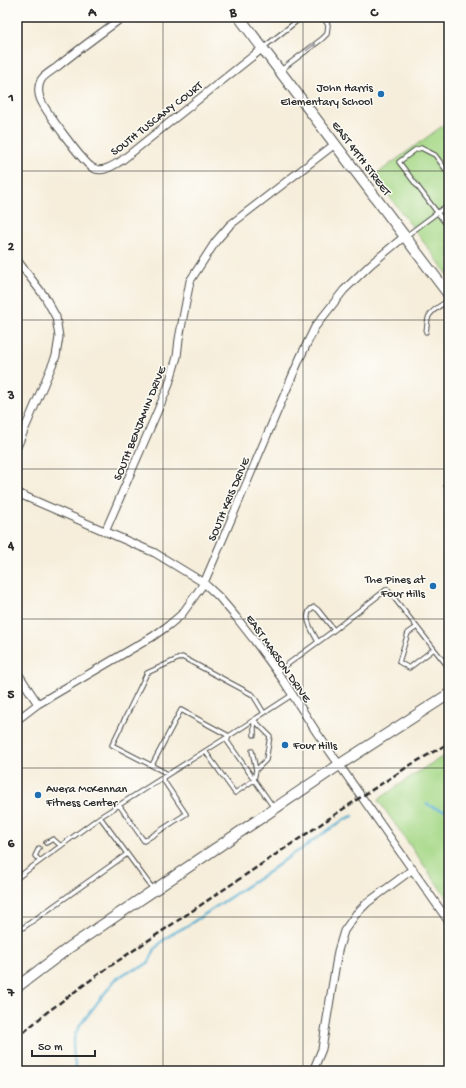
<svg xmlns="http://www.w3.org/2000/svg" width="466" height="1088" font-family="'Gochi Hand',sans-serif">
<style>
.green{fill:#a6d887;stroke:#688259}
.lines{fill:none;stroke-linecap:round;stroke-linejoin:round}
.stream{stroke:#53aed1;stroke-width:2.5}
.lane-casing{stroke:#494845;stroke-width:5.5}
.street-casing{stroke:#494845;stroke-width:9}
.secondary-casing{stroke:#494845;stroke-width:12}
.lane{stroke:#fff;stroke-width:3.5}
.street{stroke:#fff;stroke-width:7}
.secondary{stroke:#fff;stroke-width:10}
.rail{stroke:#2b2b2b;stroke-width:2.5;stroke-dasharray:6 3;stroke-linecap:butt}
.oneway{stroke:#a0a0a0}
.grid{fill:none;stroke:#2b2b2b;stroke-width:1;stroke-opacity:0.55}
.poi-dot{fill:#1f6fb2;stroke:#fdfcf7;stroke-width:1.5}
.labels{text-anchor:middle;stroke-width:3;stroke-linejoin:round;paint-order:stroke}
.poi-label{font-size:12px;fill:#2b2b2b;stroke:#fdfcf7;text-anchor:end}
.street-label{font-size:12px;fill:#2b2b2b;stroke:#fdfcf7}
.neatline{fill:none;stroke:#2b2b2b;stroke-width:1.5}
.grid-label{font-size:13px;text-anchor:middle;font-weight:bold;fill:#2b2b2b}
</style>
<rect width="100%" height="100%" fill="#fdfcf7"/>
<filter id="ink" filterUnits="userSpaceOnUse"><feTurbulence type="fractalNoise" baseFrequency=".025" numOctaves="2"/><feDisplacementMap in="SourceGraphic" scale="8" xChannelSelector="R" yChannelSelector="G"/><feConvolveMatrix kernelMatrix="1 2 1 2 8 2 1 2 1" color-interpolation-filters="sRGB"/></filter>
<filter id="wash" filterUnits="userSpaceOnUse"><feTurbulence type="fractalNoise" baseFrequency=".012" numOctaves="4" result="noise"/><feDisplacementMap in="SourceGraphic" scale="16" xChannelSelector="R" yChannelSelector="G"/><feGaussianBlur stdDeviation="0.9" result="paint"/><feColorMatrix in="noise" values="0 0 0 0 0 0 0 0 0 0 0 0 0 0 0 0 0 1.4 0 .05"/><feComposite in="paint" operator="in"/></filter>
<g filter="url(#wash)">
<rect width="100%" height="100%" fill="#f6eedb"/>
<path class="green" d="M 445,124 L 449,129 L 449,276 L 374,176 Z
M 449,753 L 449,901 L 378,800 C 401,783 424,767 449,753 Z"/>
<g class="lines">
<path class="stream" d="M 427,804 C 434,808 441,811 449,810
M 77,1071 L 74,1060 L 73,1045 L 75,1035 L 80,1025 L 115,980 L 127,972 L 142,967 L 149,962 L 155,949 L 161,942 L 172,934 L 187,926 L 241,890 L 270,871 L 294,853 L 304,848 L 312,841 L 345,819 L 353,816"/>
</g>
</g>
<g filter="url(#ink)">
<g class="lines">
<defs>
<path id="lane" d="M 264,47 L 302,17
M 281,70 L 322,39 L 327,34 L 328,25 L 323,17
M 449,174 L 435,155 L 421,148 L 415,150 L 399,162 L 449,228
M 406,236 L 449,204
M 426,332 C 427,327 427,320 429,316 C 433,309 443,304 449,300
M 449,482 L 446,485 L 449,489
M 417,627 L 408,633 L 399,662 L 409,668 L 434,649
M 318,642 C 313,632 300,614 314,607 L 318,610 L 334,630
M 277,672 L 329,634 L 387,589 L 449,668
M 254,720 L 270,736 L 266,760 L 256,770
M 254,720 L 254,735
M 205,751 L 235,793 L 254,780 L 256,770 L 252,751
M 152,765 L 181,710 L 229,736 L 100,817 L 153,889
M 168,774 L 112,745 L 147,673 L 182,657 L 253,695 L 264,713
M 119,805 L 144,841 L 186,814 L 162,778
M 274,808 L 227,741 L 229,736 L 292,695
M 46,843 L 53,839 L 61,846
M 39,848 L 35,856 L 40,861
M 17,878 L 100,817
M 17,932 L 127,854"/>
<path id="street" d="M 123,17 C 101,33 79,49 57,67 C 53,70 44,75 41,80 C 38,86 38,92 40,98 C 43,108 84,164 93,168 C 103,173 112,166 121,161 L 263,48
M 17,260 L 45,297 L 56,317 L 59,337 L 56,356 L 17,447
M 17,493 L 155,553 L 204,583 L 219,597 L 236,617 L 254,640 L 283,680 L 317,733 L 449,922
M 105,532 L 168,387 L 177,357 L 179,339 L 190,281 L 216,241 L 230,225 L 335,144
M 17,672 L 38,704
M 17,720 L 38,704 L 152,637 L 169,625 L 182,614 L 204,583 L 300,358 L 315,327 L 344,290 L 371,264 L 405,236
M 313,1071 L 322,1049 L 338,951 L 344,931 L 356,914 L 367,903 L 413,869"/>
<path id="secondary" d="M 239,17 L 449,295
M 17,987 L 70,947 L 339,765 L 449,694"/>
</defs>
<use href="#lane" class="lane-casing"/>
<use href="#street" class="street-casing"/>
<use href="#secondary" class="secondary-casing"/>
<use href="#lane" class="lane"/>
<use href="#street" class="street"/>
<use href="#secondary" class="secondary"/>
<path class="rail" d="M 17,1038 L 46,1013 L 100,973 L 361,797 L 412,764 L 449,743"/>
</g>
<defs><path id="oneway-shaft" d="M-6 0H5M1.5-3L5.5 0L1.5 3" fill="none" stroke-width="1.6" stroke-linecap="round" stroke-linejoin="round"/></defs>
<use class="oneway" href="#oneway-shaft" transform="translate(311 47) rotate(-37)"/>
</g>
<path class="grid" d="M 163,17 L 163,1071M 303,17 L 303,1071M 17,171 L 449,171M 17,320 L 449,320M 17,469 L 449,469M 17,619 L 449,619M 17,768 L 449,768M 17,917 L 449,917"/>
<g class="poi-dot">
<circle cx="381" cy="94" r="4"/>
<circle cx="433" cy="586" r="4"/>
<circle cx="285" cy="745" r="4"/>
<circle cx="38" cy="795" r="4"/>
</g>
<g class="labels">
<g class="poi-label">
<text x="373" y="91">John Harris<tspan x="373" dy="14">Elementary School</tspan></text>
<text x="425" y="583">The Pines at<tspan x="425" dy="14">Four Hills</tspan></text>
<text x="293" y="749" text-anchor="start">Four Hills</text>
<text x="46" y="792" text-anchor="start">Avera McKennan<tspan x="46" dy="14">Fitness Center</tspan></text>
</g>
<g class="street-label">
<text transform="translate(156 118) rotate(-38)" y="4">SOUTH TUSCANY COURT</text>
<text transform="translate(362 158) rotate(53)" y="4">EAST 49TH STREET</text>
<text transform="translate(139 423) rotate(-68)" y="4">SOUTH BENJAMIN DRIVE</text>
<text transform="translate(228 499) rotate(-67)" y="4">SOUTH KRIS DRIVE</text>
<text transform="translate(279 658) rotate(55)" y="4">EAST MARSON DRIVE</text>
</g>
</g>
<rect width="466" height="1088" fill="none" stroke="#fdfcf7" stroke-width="44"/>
<path d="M32 1050v6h63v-6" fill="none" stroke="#2b2b2b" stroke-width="2"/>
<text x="38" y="1050" font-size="12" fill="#2b2b2b" stroke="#fdfcf7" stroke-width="3" paint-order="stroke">50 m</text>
<rect x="22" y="22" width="422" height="1044" class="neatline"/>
<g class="grid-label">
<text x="92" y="16">A</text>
<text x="233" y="16">B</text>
<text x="374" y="16">C</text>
<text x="11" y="101">1</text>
<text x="11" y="250">2</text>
<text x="11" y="399">3</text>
<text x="11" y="549">4</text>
<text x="11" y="698">5</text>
<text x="11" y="847">6</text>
<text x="11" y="996">7</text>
</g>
</svg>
